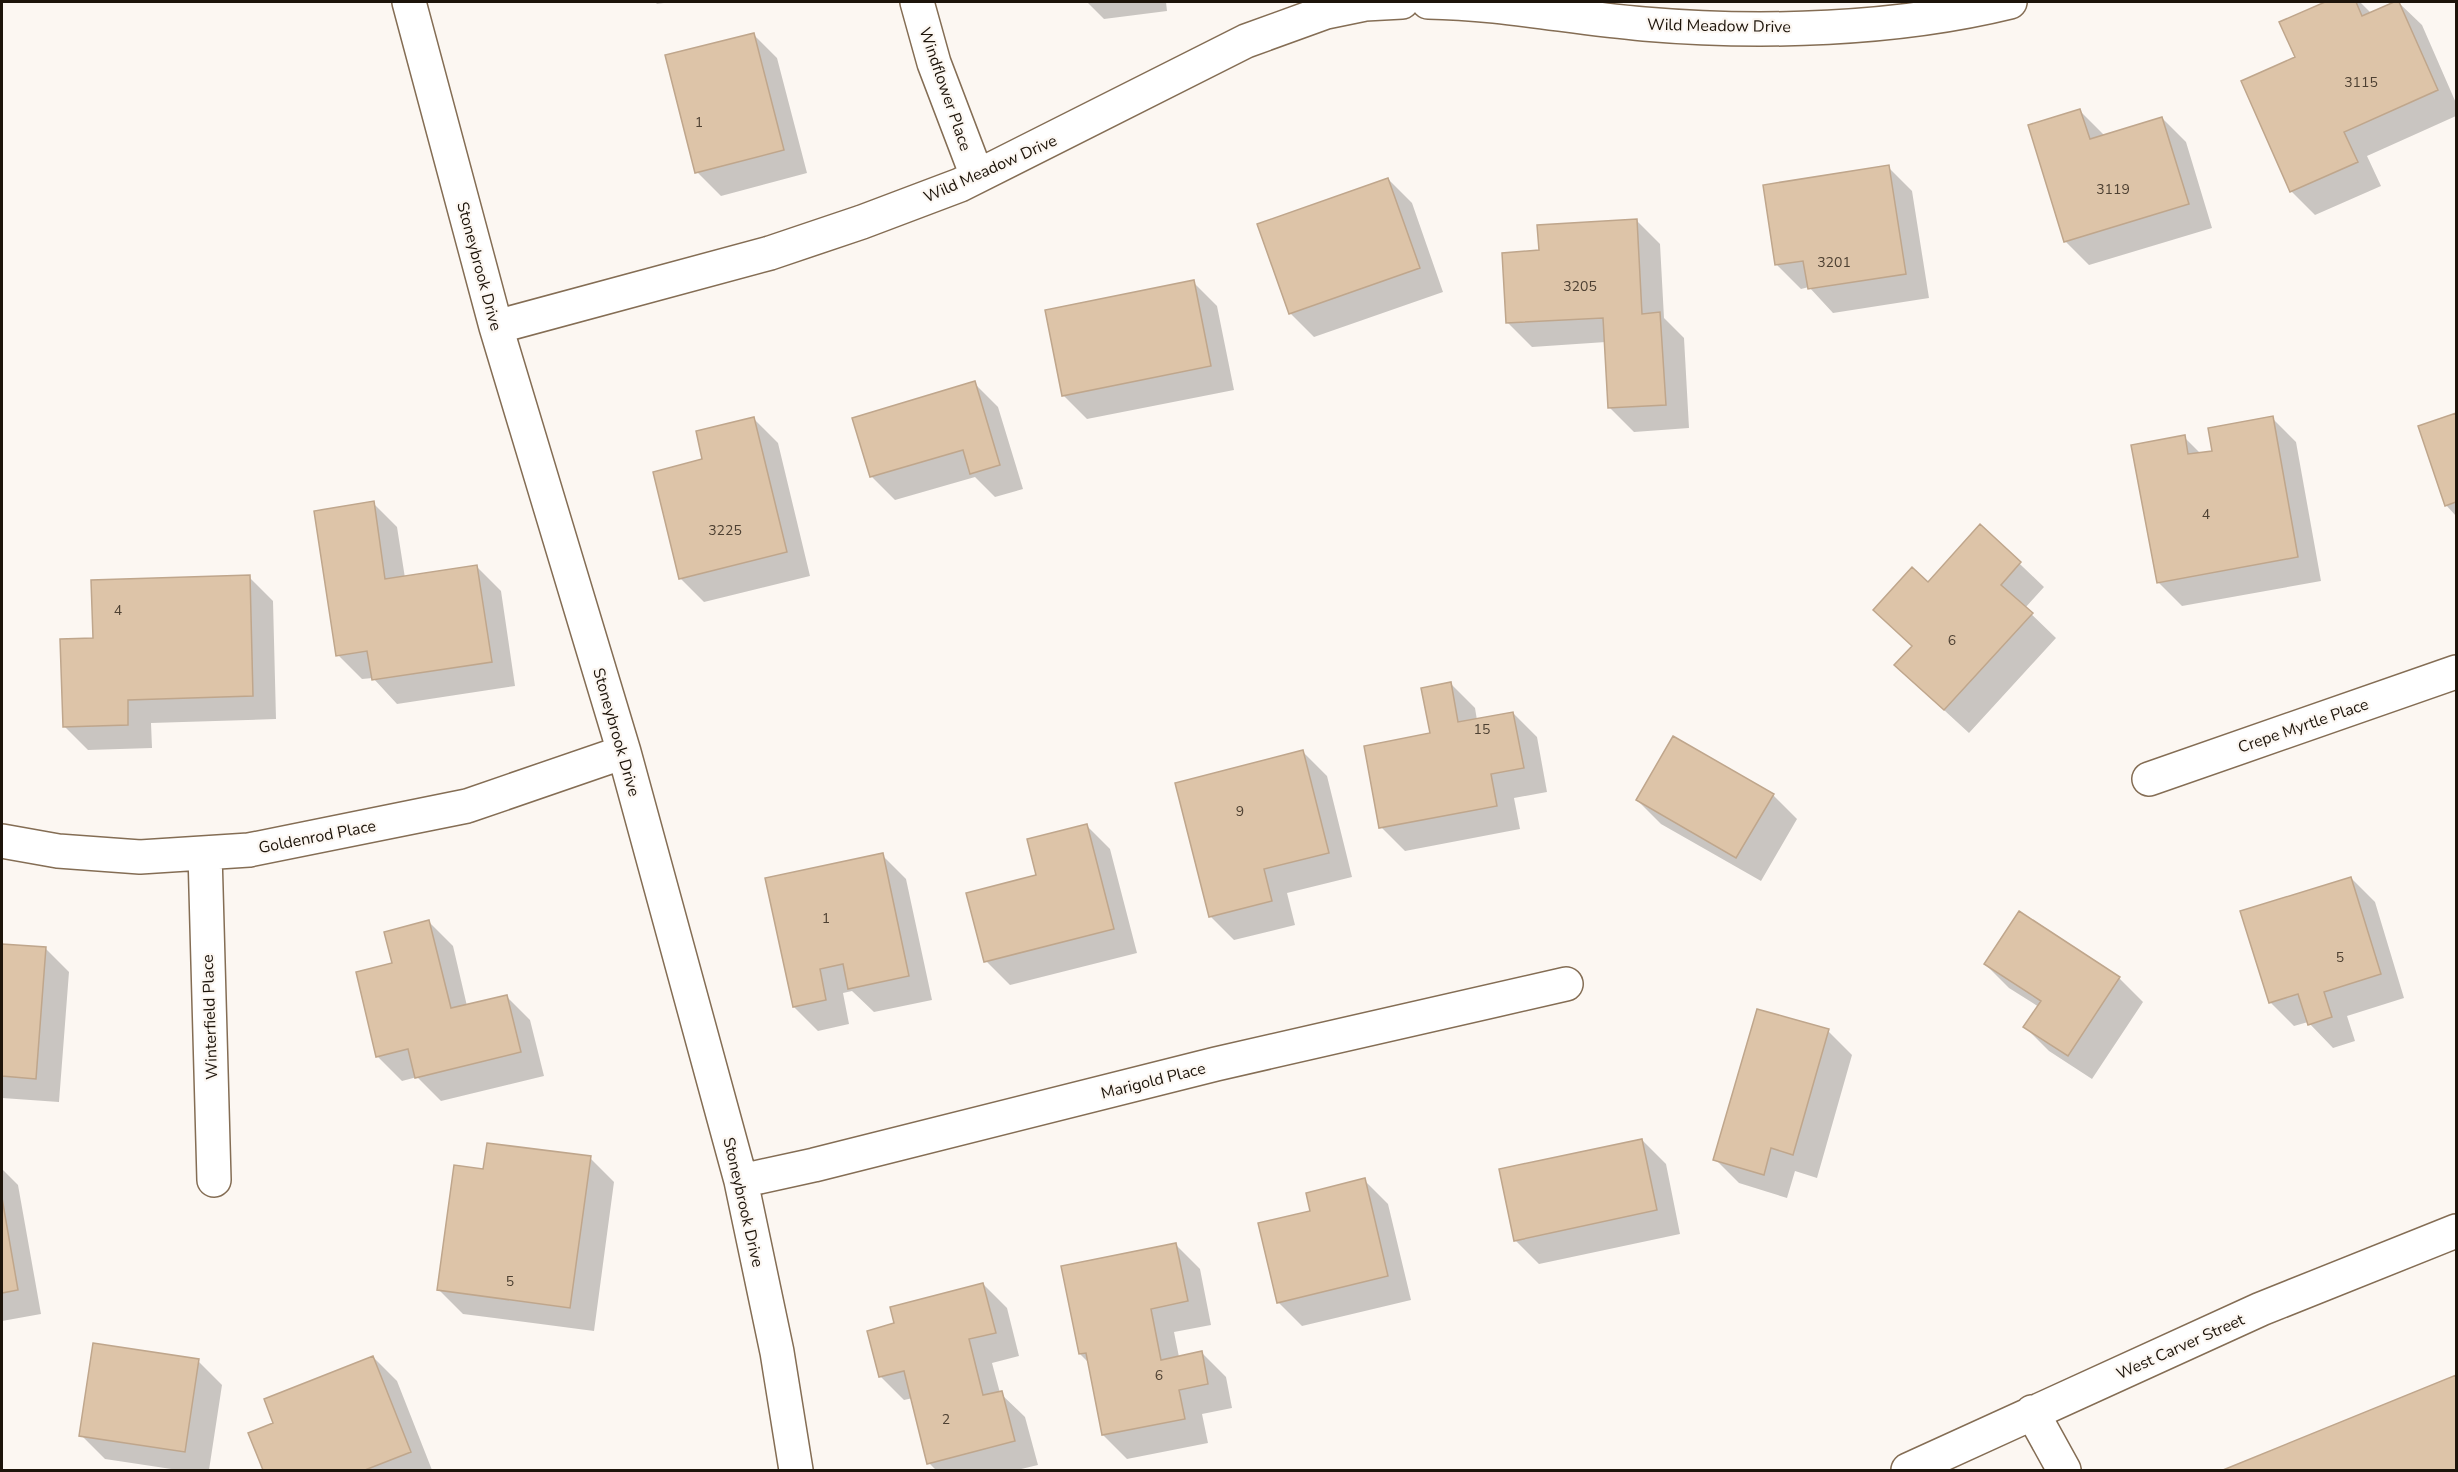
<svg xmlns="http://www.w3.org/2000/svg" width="2458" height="1472" font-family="'Nunito Sans',sans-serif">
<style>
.shadow{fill:#0003}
.building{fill:#ddc4a8;stroke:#bfa68c;stroke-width:1.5}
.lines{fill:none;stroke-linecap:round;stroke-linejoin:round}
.minor-casing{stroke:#846d54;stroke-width:36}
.minor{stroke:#fff;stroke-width:33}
.labels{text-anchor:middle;stroke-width:4.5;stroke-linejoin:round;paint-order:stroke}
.number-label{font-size:14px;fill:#4d4032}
.street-label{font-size:16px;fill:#1d140a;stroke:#fcf7f2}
</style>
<rect width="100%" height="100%" fill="#fcf7f2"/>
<path class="shadow" d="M 655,2 L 671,2 L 657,4 Z
M 1087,2 L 1166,2 L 1167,11 L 1104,19 Z
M 2329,2 L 2360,2 L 2371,13 L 2398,2 L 2422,25 L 2456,103 L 2456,116 L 2367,156 L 2381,186 L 2315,215 L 2291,191 L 2297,58 L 2281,23 Z
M 753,34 L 777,58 L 807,173 L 721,196 L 697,172 Z
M 2080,111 L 2105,136 L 2162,118 L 2186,142 L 2212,228 L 2089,265 L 2065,241 Z
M 1888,167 L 1912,191 L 1929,298 L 1833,313 L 1809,287 L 1801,289 L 1777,265 Z
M 1388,179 L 1412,203 L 1443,292 L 1314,337 L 1290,313 Z
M 1636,220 L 1660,244 L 1664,318 L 1684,338 L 1689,428 L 1634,432 L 1610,408 L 1606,342 L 1532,347 L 1508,323 L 1540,252 Z
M 1193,282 L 1217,306 L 1234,390 L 1087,419 L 1063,395 Z
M 974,383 L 998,407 L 1023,489 L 995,497 L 975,477 L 895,500 L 871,476 Z
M 2456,415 L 2456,516 L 2446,505 L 2420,427 Z
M 2272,418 L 2296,442 L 2321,581 L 2182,606 L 2158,582 L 2184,437 L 2201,454 L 2214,452 Z
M 754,419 L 778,443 L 810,576 L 704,602 L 680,578 L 704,460 Z
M 373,503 L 397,527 L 405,578 L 477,567 L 501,591 L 515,686 L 397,704 L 373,678 L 362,679 L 338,655 Z
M 1980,526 L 2044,587 L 2025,608 L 2056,638 L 1969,733 L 1920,688 L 1913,647 L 1928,584 Z
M 249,577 L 273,601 L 276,719 L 151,723 L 152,748 L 88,750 L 64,726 L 95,639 Z
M 1451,684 L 1475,708 L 1477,720 L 1513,713 L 1537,737 L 1547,792 L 1514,798 L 1520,829 L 1405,851 L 1381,827 L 1432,734 Z
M 1303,752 L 1327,776 L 1352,877 L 1287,893 L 1295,925 L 1234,940 L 1210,916 Z
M 1773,795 L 1797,819 L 1761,881 L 1661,824 L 1637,800 Z
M 1086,825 L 1110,849 L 1137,953 L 1010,985 L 986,961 L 1038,876 Z
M 882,855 L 906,879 L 932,1000 L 874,1012 L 852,991 L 843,993 L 849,1024 L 818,1031 L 794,1007 Z
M 2351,878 L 2375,902 L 2404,998 L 2347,1016 L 2355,1041 L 2333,1048 L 2308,1022 L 2294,1026 L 2270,1002 Z
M 429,922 L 453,946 L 467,1006 L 506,996 L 530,1020 L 544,1076 L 441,1101 L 417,1077 L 402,1081 L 378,1057 L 394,964 Z
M 2,945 L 45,948 L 69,972 L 59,1102 L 2,1098 Z
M 1985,964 L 2119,978 L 2143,1002 L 2092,1079 L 2049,1051 L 2025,1027 L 2039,1007 L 2009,988 Z
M 1828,1031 L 1852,1055 L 1817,1178 L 1795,1171 L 1787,1198 L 1739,1183 L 1715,1159 Z
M 1642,1140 L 1666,1164 L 1680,1234 L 1539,1264 L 1515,1240 Z
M 590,1158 L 614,1182 L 594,1331 L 463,1314 L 439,1290 L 485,1171 Z
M 2,1169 L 18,1185 L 41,1314 L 2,1321 Z
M 1364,1180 L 1388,1204 L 1411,1300 L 1302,1326 L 1278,1302 L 1312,1212 Z
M 1176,1245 L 1200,1269 L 1211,1325 L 1174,1332 L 1179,1357 L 1202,1353 L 1226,1377 L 1232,1408 L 1202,1414 L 1208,1443 L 1127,1459 L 1103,1435 L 1089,1363 L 1080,1354 Z
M 983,1284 L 1007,1308 L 1019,1356 L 992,1363 L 1000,1393 L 1025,1417 L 1038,1465 L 1017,1470 L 936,1470 L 929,1463 L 913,1398 L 904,1400 L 880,1376 L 896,1325 Z
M 373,1357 L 397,1381 L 432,1470 L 264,1470 L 250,1434 L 275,1424 Z
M 198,1361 L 222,1385 L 209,1470 L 178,1470 L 105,1459 L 81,1435 Z
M 2456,1376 L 2456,1470 L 2227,1470 Z"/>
<path class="building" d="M 2325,2 L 2356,2 L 2362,16 L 2394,2 L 2399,2 L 2438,90 L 2344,132 L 2358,162 L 2290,192 L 2241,81 L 2295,57 L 2279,22 Z
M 754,33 L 784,150 L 695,173 L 665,55 Z
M 2080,109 L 2090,139 L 2162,117 L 2189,204 L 2064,242 L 2028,125 Z
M 1889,165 L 1906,274 L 1808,289 L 1803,261 L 1775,265 L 1763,185 Z
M 1388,178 L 1420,268 L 1289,314 L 1257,224 Z
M 1637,219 L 1642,314 L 1660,312 L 1666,405 L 1608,408 L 1603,318 L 1506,323 L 1502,253 L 1539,250 L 1537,225 Z
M 1194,280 L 1211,366 L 1062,396 L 1045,310 Z
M 975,381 L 1000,465 L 970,474 L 963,450 L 870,477 L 852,418 Z
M 2456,413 L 2456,502 L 2445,506 L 2418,426 Z
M 2273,416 L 2298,557 L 2157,583 L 2131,445 L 2185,435 L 2188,454 L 2212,451 L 2208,428 Z
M 754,417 L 787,552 L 679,579 L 653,472 L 702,459 L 696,431 Z
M 374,501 L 385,579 L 477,565 L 492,662 L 372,680 L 367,651 L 336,656 L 314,511 Z
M 1980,524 L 2021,562 L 2001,585 L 2033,613 L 1944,710 L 1894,665 L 1912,646 L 1873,610 L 1912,567 L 1928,582 Z
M 250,575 L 253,696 L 128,700 L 128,725 L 63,727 L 60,639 L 93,638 L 91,580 Z
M 1451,682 L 1458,722 L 1513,712 L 1524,768 L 1491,774 L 1497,806 L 1379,828 L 1364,746 L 1430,733 L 1421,688 Z
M 1673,736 L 1774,794 L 1736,858 L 1636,800 Z
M 1303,750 L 1329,853 L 1264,869 L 1272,901 L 1209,917 L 1175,783 Z
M 1087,824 L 1114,929 L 984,962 L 966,893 L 1036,875 L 1027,839 Z
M 883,853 L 909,976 L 848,989 L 843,964 L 820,969 L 826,1000 L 793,1007 L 765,878 Z
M 2351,877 L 2381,974 L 2324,992 L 2332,1017 L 2308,1025 L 2298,994 L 2269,1003 L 2240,911 Z
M 2019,911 L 2120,977 L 2068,1056 L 2023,1027 L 2041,1001 L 1984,964 Z
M 429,920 L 451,1008 L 507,995 L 521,1052 L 415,1078 L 408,1049 L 376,1057 L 356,972 L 392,963 L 384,932 Z
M 2,944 L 46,947 L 36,1079 L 2,1076 Z
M 1757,1009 L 1829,1029 L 1793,1155 L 1771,1148 L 1764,1175 L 1713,1160 Z
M 1642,1139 L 1657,1210 L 1514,1241 L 1499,1169 Z
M 487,1143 L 591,1156 L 570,1308 L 437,1290 L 454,1165 L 483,1169 Z
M 1365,1178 L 1388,1276 L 1277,1303 L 1258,1223 L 1310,1211 L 1306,1193 Z
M 2,1198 L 18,1290 L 2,1293 Z
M 1176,1243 L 1188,1301 L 1151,1309 L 1161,1360 L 1202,1351 L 1208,1384 L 1179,1390 L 1185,1419 L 1102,1435 L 1086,1353 L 1079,1354 L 1061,1266 Z
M 983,1283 L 996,1333 L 969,1339 L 983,1395 L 1002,1391 L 1015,1441 L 927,1464 L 904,1371 L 879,1377 L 867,1331 L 894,1323 L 890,1307 Z
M 93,1343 L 199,1359 L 185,1452 L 79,1436 Z
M 373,1356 L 411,1452 L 365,1470 L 263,1470 L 248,1433 L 273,1423 L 264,1399 Z
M 2456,1375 L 2456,1470 L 2223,1470 Z"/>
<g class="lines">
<defs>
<path id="minor" d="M 409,2 L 496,327 L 624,752 L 741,1181 L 777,1352 L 796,1470
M 917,2 L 934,63 L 977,176
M 1428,2 C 1501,3 1572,18 1644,24 C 1761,34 1896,30 2010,2
M 496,327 L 770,253 L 862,222 L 960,185 L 1246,41 L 1326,12 L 1365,4 L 1402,2
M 2149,779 L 2456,672
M 2,841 L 58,851 L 140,857 L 249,850 L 467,806 L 624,752
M 205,853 L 214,1180
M 741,1181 L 814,1165 L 1216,1064 L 1566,984
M 2032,1412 L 2064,1470
M 1908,1470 L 2261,1309 L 2456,1231"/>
</defs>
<use href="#minor" class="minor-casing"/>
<use href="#minor" class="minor"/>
</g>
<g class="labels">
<g class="number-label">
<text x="2361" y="87">3115</text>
<text x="699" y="127">1</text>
<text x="2113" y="194">3119</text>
<text x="1834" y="267">3201</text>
<text x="1580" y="291">3205</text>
<text x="2206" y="519">4</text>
<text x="725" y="535">3225</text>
<text x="118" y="615">4</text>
<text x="1952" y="645">6</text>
<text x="1482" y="734">15</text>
<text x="1240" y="816">9</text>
<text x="826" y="923">1</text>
<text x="2340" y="962">5</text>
<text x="510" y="1286">5</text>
<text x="1159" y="1380">6</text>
<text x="946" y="1424">2</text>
</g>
<g class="street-label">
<text transform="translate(1719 25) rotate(1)" y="6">Wild Meadow Drive</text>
<text transform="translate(946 89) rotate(71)" y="6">Windflower Place</text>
<text transform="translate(990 168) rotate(-24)" y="6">Wild Meadow Drive</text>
<text transform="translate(480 266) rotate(75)" y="6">Stoneybrook Drive</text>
<text transform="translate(2303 725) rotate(-19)" y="6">Crepe Myrtle Place</text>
<text transform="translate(617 732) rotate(74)" y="6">Stoneybrook Drive</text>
<text transform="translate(317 836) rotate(-11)" y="6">Goldenrod Place</text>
<text transform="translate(209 1017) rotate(-92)" y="6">Winterfield Place</text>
<text transform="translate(1153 1080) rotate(-14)" y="6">Marigold Place</text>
<text transform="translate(744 1202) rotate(77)" y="6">Stoneybrook Drive</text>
<text transform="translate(2180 1346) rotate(-24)" y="6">West Carver Street</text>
</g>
</g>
<rect width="2458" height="1472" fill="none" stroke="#1d140a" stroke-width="6"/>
</svg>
